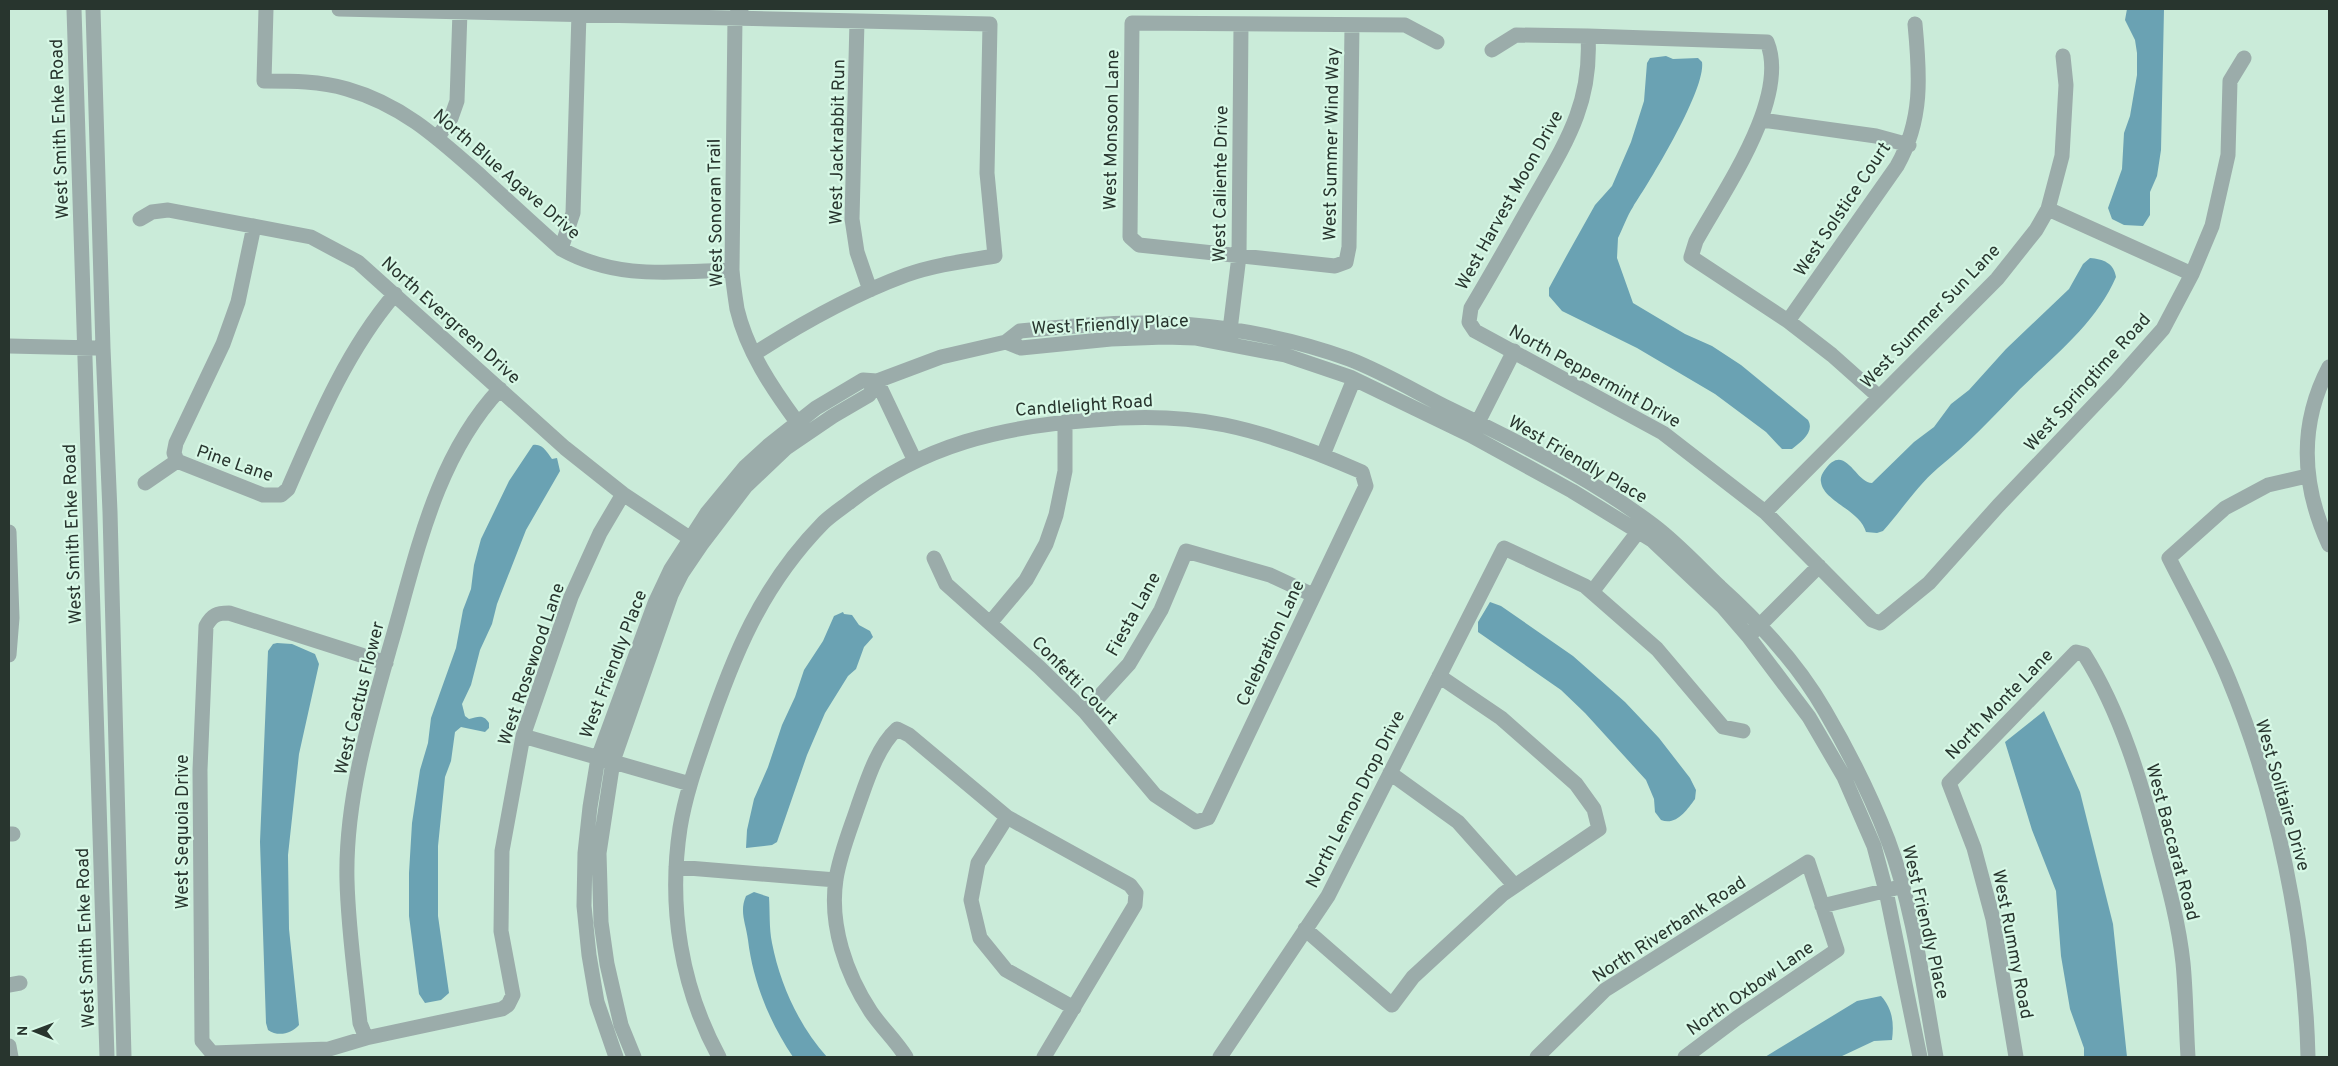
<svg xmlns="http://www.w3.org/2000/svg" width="2338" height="1066" font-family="Overpass,sans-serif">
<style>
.water{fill:#6aa2b3}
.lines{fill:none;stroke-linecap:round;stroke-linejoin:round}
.minor{stroke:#9bacaa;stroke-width:15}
.labels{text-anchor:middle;stroke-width:4.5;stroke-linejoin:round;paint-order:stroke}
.street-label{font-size:18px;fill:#28352e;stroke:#d7f8e6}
</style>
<rect width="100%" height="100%" fill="#caebd9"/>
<path class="water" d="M 2127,9 L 2164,9 L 2161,150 L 2157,176 L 2150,192 L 2150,215 L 2143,226 L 2124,225 L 2112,219 L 2108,208 L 2122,169 L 2124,133 L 2130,116 L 2137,75 L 2137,53 L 2135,40 L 2125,20 Z
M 1666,56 L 1673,59 L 1698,58 L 1702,62 C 1706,90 1650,181 1633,207 C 1627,216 1623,228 1618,238 L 1617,258 L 1633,303 L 1685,334 L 1712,346 L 1741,365 L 1808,420 C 1815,432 1801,442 1792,449 L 1782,449 L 1766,432 L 1715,394 L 1637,348 L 1562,311 L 1549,296 L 1549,288 L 1567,255 L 1595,205 L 1612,186 L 1631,142 L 1644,101 L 1647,63 L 1650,58 Z
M 2090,258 C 2103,259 2114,263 2116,277 C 2097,322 2054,356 2020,389 C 1994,416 1967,445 1938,468 C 1917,486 1901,511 1883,531 L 1877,533 L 1866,532 C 1860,510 1823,501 1821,482 C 1820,478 1822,474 1824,471 C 1845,440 1855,483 1872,483 L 1914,442 L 1934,427 L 1951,404 L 1969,390 L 2006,349 L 2069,289 L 2083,264 Z
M 533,445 C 543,443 548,454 552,459 L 557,458 L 560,471 L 526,530 L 497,604 L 492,624 L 480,650 L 471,685 L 462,704 L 465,716 L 469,719 C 478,717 483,714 489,723 L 489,728 L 485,732 L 461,727 L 455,732 L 451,761 L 445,777 L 438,846 L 438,916 L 449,993 L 441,1000 L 425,1003 L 419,994 L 409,916 L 409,873 L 412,823 L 420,770 L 428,743 L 431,718 L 456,648 L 463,610 L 471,589 L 474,565 L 481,539 L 509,481 Z
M 1490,602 L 1501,606 L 1573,656 L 1625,702 L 1659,738 L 1690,778 L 1696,790 L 1695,799 C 1687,810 1676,826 1661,820 L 1655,812 L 1654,799 L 1646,780 L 1585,713 L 1561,690 L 1478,632 L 1478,622 Z
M 843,612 L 844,614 L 852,615 L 859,625 L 870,631 L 873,637 L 864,647 L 856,669 L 848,676 L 825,713 L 807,755 L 777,842 L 772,845 L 746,848 L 747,830 L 754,799 L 768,767 L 782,725 L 795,697 L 804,670 L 823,641 L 834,616 Z
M 277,643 L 292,644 L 315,654 L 319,664 L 299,754 L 288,855 L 289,929 L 299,1025 C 291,1034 278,1037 268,1030 L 266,1023 L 260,842 L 268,651 L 273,644 Z
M 2044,711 L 2080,792 L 2113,924 L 2127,1057 L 2084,1057 L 2084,1048 L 2070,1009 L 2061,956 L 2056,891 L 2032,830 L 2005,742 Z
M 754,892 L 769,897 C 770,912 769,928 772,943 C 780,984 799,1026 827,1057 L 793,1057 C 770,1023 753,982 748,940 C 746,923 739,912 746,896 Z
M 1881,996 C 1893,1009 1894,1024 1892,1040 L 1874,1041 L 1840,1057 L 1765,1057 L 1857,1001 Z"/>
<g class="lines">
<path class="minor" d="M 74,9 L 107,1057
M 93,9 L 103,348 L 110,512 L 124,1057
M 266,9 L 264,81 C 292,81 320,81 347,89 C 403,105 439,139 482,177 C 508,201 534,225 561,249 C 617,280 669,272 732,270
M 339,9 L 990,24 L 987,173 L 995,256 C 965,261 934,265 906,275 C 852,295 802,323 754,354
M 741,10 L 735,17 L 732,270 C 733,283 735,296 737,309 C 747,351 772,388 797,422
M 857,21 L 852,219 L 857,252 L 870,290
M 1352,26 L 1349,247 L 1346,262 L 1335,266 L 1139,245 L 1130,237 L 1132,23 L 1405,25 L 1437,42
M 1588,36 C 1592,105 1565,144 1532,202 C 1512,237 1492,273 1471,308 L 1469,322 L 1475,331 L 1663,433 L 1765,512 L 1872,620 L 1880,623 L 1929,583 L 1998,506 L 2116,382 L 2163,329 L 2192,274 L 2212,226 L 2228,155 L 2230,81 L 2244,58
M 1492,50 L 1516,35 L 1588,36 L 1767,42 C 1790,98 1723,192 1696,241 L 1691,257 L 1788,321 L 1832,355 L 1878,396
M 1762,120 L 1876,136 L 1909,145
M 438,137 L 451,118 L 457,101 L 460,11
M 2048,209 L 2192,274
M 140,219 L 152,212 L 168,210 L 311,237 L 358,262 L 565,448 L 623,494 L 697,543
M 561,249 L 573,213 L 579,13
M 1788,321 L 1897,166 C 1923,120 1920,76 1915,24
M 1229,338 L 1239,256 L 1241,24
M 1006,342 L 1021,348 L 1111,339 L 1165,337 L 1195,338 L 1285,355 L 1350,377 L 1470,435 L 1572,491 L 1652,540 L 1723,607 L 1748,636 L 1809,717 L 1844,777 L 1874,846 L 1886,891 L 1920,1057
M 9,346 L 95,348
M 2329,367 C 2298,426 2302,486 2329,545
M 877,381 L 915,461
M 1474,430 L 1514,351
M 1323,455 L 1354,379
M 177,461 L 263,495 L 281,495 L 288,489 C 317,422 347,350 395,294
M 177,461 L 174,453 L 176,443 L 223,344 L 238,302 L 254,226
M 2307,476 L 2268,485 L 2225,508 L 2169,558 C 2189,598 2212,638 2229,680 C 2277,796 2305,932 2308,1057
M 145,483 L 177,461
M 1765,512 L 1997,279 L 2036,230 L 2048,209 L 2062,156 L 2066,85 L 2063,56
M 9,532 L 12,618 L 9,655
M 1592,592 L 1644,524
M 990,623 L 1026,580 L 1046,544 L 1056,515 L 1065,471 L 1065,422
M 1753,632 L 1819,566
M 386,663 L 229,613 C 217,613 212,615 206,626 L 200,770 L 202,1041 L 212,1053 L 329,1049 L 366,1038 L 502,1009 L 508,1005 L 513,995 L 501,931 L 502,851 L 523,736 L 571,597 L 600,533 L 623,494
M 1085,712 L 1129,664 L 1161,610 L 1186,551 L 1270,575 L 1313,595
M 523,736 L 690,784
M 1390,773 L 1458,822 L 1515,886
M 1007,817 L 978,863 L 971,900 L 980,938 L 1006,970 L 1074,1008
M 9,834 L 13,834
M 676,867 L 836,880
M 1822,906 L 1896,888
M 1305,929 L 1392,1005 L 1413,977 L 1503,894 L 1599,829 L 1594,809 L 1576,784 L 1501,718 L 1439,676
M 9,985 L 20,983
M 366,1038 L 360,1023 C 355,975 348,927 347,880 C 345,799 370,717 392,640 C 417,553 436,457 500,389
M 9,1046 L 11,1057
M 616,1057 L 597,1002 L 589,955 L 584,906 L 585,853 L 590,807 L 598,758 L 655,603 L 671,569 L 707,513 L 745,467 L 768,446 L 816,408 L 863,380 L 877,381 L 941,357 L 1006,342 L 1020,331 C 1089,324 1159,318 1228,329 C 1268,335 1311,345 1349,359 C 1383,372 1416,392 1448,408 C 1518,442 1591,478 1653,525 C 1677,543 1698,566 1720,587 C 1760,623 1798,664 1825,711 C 1849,752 1871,796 1888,840 C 1914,909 1923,985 1936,1057
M 634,1057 L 621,1025 L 607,964 L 601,922 L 599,853 L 613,761 L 671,595 L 682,573 L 701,545 L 746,486 L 786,448 L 833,416 L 869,395 L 877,381
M 719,1057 C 681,987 668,907 680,828 C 685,797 695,768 705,739 C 733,656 761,586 823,523 C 831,515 842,508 851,501 C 923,445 1003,426 1093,420 C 1137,416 1181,416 1225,425 C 1273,435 1317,452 1362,472 L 1366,486 L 1208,818 L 1196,822 L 1155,795 L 1085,712 L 1039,667 L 946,584 L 934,558
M 906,1057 C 896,1041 882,1028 871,1012 C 846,974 829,925 836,879 C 840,854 850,830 858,806 C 867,781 877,747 897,729 L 909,735 L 1007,817 L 1130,885 L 1136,893 L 1135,905 L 1044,1057
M 1220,1057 L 1328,896 L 1504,548 L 1585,586 L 1657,649 L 1723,727 L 1743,731
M 1537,1057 L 1605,990 L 1808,862 L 1837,950 L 1737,1018 L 1685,1057
M 2016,1057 L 1993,919 L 1974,848 L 1949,783 L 2076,652 L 2084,654 C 2121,713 2142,784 2159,851 C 2169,888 2179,925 2183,963 C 2186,994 2186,1026 2188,1057"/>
</g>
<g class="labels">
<g class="street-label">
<text transform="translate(59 129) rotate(-92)" y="6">West Smith Enke Road</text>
<text transform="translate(1111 130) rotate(-89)" y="6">West Monsoon Lane</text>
<text transform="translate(837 142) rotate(-89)" y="6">West Jackrabbit Run</text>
<text transform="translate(1331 144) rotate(-89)" y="6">West Summer Wind Way</text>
<text transform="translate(507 174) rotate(41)" y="6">North Blue Agave Drive</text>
<text transform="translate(1220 184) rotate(-89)" y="6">West Caliente Drive</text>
<text transform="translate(1509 200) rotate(-61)" y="6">West Harvest Moon Drive</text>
<text transform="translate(1842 209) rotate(-56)" y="6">West Solstice Court</text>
<text transform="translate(715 213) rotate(-91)" y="6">West Sonoran Trail</text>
<text transform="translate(1930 316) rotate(-46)" y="6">West Summer Sun Lane</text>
<text transform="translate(451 320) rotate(42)" y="6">North Evergreen Drive</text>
<text transform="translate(1110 324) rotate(-3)" y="6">West Friendly Place</text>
<text transform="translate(1595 376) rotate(29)" y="6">North Peppermint Drive</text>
<text transform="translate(2087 382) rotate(-48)" y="6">West Springtime Road</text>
<text transform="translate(1084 405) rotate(-4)" y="6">Candlelight Road</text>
<text transform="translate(1578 459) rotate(30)" y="6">West Friendly Place</text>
<text transform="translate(235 463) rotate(19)" y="6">Pine Lane</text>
<text transform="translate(72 534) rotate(-92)" y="6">West Smith Enke Road</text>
<text transform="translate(1133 614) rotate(-61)" y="6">Fiesta Lane</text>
<text transform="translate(1270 643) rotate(-65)" y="6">Celebration Lane</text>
<text transform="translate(531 664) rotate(-71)" y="6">West Rosewood Lane</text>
<text transform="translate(613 664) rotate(-69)" y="6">West Friendly Place</text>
<text transform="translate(1075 680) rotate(46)" y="6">Confetti Court</text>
<text transform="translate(359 698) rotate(-76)" y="6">West Cactus Flower</text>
<text transform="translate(1999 704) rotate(-46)" y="6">North Monte Lane</text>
<text transform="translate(2283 795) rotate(74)" y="6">West Solitaire Drive</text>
<text transform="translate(1355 799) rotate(-63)" y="6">North Lemon Drop Drive</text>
<text transform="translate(182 832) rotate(-90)" y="6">West Sequoia Drive</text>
<text transform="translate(2173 842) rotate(75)" y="6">West Baccarat Road</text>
<text transform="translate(1926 922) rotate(77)" y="6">West Friendly Place</text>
<text transform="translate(1669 929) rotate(-33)" y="6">North Riverbank Road</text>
<text transform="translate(85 938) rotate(-92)" y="6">West Smith Enke Road</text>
<text transform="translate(2013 944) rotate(79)" y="6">West Rummy Road</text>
<text transform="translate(1750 988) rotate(-35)" y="6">North Oxbow Lane</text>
</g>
</g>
<rect width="2338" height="1066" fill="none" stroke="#28352e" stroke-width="20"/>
<g transform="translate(35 1031) rotate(271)" stroke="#d7f8e6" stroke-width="4" paint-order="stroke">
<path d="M0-4L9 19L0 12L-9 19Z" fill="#28352e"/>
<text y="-8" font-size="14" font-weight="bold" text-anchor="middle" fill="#28352e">N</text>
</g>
</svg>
